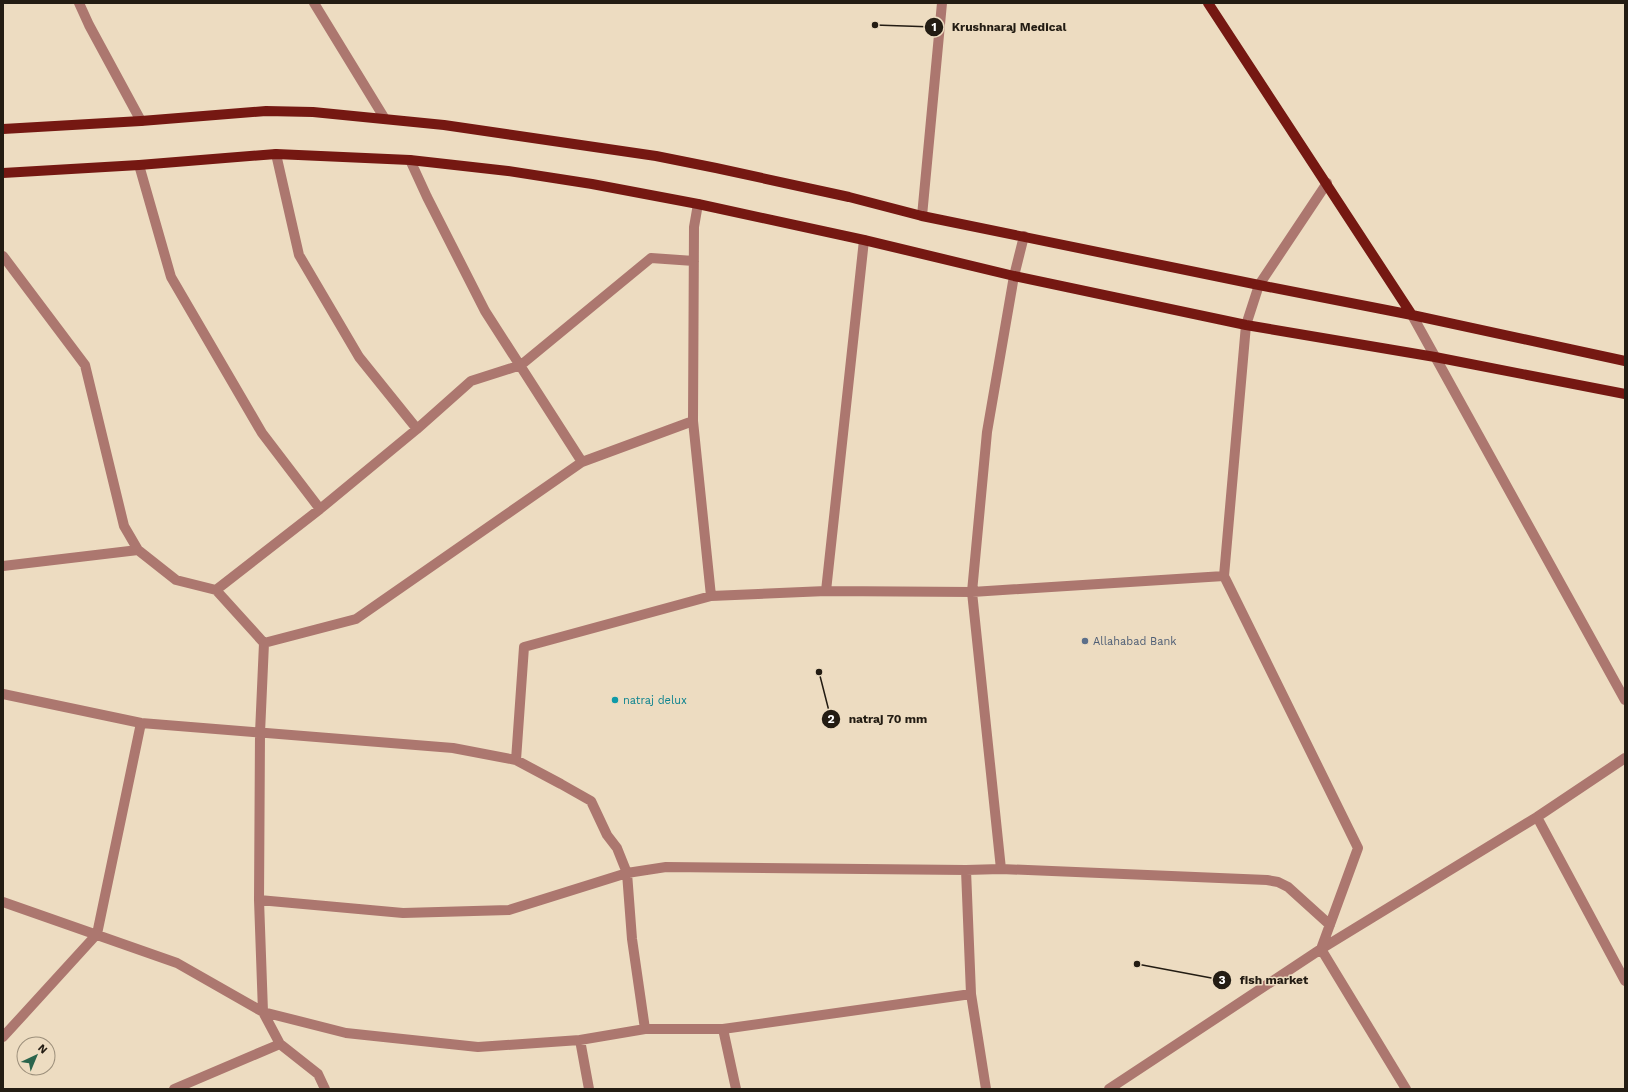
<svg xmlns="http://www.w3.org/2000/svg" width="1628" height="1092" font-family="'Work Sans',sans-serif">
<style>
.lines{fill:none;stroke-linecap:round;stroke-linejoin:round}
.minor{stroke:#ac776f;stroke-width:10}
.major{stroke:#751812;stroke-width:10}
.service-dot{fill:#5c6f8a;stroke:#eddcc1;stroke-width:1.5}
.culture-dot{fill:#0f9aa8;stroke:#eddcc1;stroke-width:1.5}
.labels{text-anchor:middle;stroke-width:3;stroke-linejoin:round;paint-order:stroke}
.service-label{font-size:11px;fill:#4e5e75;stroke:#eddcc1;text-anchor:start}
.culture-label{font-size:11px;fill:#0d838f;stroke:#eddcc1;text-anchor:start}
.leader{fill:none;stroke:#231c13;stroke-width:1.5}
.callout-dot{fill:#231c13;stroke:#eddcc1;stroke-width:1.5}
.mark-label{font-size:12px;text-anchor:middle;font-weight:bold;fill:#fff}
.callout-label{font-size:12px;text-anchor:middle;font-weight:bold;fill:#231c13;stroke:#eddcc1;stroke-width:3;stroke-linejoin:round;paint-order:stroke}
</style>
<rect width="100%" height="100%" fill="#eddcc1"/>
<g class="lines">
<path class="minor" d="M 79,3 L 89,25 L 141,121
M 314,3 L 385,119
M 276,154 L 299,255 L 359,357 L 417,429
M 410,160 L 427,197 L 485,311 L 582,462
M 139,165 L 171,277 L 262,433 L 320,509
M 1327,183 L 1259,285 L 1246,325 L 1224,576 L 1358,848 L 1321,949 L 1406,1089
M 698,204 L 694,227 L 693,421 L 711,596
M 922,216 L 942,3
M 3,256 L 85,365 L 124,526 L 138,550 L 176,580 L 216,590 L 264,643 L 260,733 L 259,900 L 263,1012 L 346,1033 L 478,1047 L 580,1040 L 645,1029 L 723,1029 L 971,994
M 1412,315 L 1625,700
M 3,566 L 138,550
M 216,590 L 320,509 L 417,429 L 471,381 L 521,365 L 651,258 L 694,261
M 826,591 L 864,240
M 264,643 L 356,619 L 582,462 L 693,421
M 3,694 L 141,723 L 453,748 L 516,760 L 561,784 L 591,801 L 607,835 L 617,848 L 627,873 L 666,867 L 966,870 L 971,994 L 986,1089
M 516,760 L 524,647 L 711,596 L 826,591 L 972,592 L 1224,576
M 1537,817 L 1625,981
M 1001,869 L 972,592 L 987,432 L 1014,276 L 1024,236
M 966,870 L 1001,869 L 1267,880 L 1278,882 L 1288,887 L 1330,925
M 259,900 L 403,913 L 509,910 L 627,873 L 632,939 L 645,1029
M 3,902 L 177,963 L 263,1012 L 280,1044 L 318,1074 L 325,1089
M 723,1029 L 736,1089
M 3,1037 L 97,934 L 141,723
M 580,1040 L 589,1089
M 174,1089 L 280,1044
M 1109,1089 L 1321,949 L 1537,817 L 1625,758"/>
<path class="major" d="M 1208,3 L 1412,315
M 3,129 L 141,121 L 266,111 L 313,112 L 444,125 L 656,156 L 716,168 L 849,197 L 922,216 L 1259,285 L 1412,315 L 1625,361
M 3,173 L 139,165 L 276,154 L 410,160 L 508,171 L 592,184 L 698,204 L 864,240 L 1014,276 L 1246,325 L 1435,357 L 1625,394"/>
</g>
<circle class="service-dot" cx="1085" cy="641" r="4"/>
<circle class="culture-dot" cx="615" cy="700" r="4"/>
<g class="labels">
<g class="service-label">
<text x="1093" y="645">Allahabad Bank</text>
</g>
<g class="culture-label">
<text x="623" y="704">natraj delux</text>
</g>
</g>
<path class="leader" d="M875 25L934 27M819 672L831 719M1137 964L1222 980"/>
<g class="callout-dot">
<circle cx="875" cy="25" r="4"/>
<circle cx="819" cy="672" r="4"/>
<circle cx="1137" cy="964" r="4"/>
<circle cx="934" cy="27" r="10"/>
<circle cx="831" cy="719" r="10"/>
<circle cx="1222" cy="980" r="10"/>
</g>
<g class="mark-label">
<text x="934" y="31">1</text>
<text x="831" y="723">2</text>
<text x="1222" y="984">3</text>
</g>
<g class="callout-label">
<text x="1009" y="31">Krushnaraj Medical</text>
<text x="888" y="723">natraj 70 mm</text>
<text x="1274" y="984">fish market</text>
</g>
<rect width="1628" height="1092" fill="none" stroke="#231c13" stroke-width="8"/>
<g transform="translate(36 1056) rotate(44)"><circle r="19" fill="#eddcc1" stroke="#9c8f7b"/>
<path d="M0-3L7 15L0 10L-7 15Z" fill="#2a644c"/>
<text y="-6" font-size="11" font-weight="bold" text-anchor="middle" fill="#231c13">N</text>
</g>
</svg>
